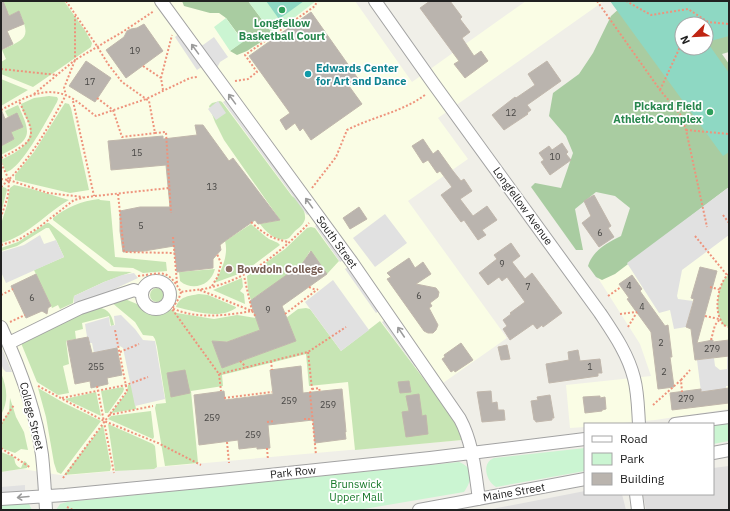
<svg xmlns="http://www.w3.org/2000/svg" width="730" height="511" font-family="'IBM Plex Sans',sans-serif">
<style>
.residential{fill:#dfdede}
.education{fill:#fafde5}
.grass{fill:#c7e5b4}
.forest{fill:#a9cca1;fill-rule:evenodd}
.park{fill:#cbf5d2}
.pitch{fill:#8ed8c3;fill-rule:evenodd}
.parking{fill:#e1e1e1}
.building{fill:#bab4ae;stroke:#c1b7ac}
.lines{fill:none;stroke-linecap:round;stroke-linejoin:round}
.minor-casing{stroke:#a2a2a2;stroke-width:14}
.path{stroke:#ee937c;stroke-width:2;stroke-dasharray:2 2;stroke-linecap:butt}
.minor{stroke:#fff;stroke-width:12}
.oneway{stroke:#9b9b9b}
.leisure-dot{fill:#2e9e5b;stroke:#fff;stroke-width:1.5}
.culture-dot{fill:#0f9aa8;stroke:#fff;stroke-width:1.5}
.education-dot{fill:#8d6e63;stroke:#fff;stroke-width:1.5}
.labels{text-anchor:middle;stroke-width:3.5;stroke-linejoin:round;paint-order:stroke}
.number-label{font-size:9px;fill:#474644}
.leisure-label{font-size:11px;font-weight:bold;fill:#27864d;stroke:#fff}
.culture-label{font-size:11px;font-weight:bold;fill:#0d838f;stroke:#fff;text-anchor:start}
.street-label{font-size:11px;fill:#212121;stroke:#fff}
.education-label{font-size:11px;font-weight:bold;fill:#785e54;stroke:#fff;text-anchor:start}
.park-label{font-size:11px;fill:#167828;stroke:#fff}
</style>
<rect width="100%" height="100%" fill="#f0efe8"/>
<path class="residential" d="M 729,466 L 729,510 L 646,510 L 643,494 L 713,494 L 713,468 Z
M 585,491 L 585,494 L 622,494 L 626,510 L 487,510 Z"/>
<path class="education" d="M 1,1 L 355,1 L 412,82 L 526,1 L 604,1 L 438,118 L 468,159 L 408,201 L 507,338 L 433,390 L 451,415 L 462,435 L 462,440 L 70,475 L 60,475 L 22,469 L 1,472 Z
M 729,184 L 729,409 L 655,420 L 613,424 L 585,424 L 585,427 L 570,428 L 566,385 L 651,376 L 640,344 L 598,278 Z"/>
<path class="grass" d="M 1,1 L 64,1 L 86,32 L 92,43 L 91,47 L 33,87 L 1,74 L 1,62 L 6,59 L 2,50 C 27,38 31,38 19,11 L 9,16 L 8,12 L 1,15 Z
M 1,79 L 28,90 L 1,106 Z
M 49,96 L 57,97 L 58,99 L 57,102 C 49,116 21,170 6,172 L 1,160 C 15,153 35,144 29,124 C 26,117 22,111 21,104 L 34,98 Z
M 220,101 L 222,102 L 292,196 C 299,200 306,210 305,219 C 304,224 299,228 295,231 C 293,233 291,236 289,238 C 278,244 266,232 260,224 L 280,220 L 224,140 L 215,122 L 209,106 L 212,103 Z
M 65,103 L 69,104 L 71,108 L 89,190 L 70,193 L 15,180 L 15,175 L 34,152 Z
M 18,105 C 32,135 32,140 1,155 L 1,146 L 14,139 L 11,132 L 17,114 L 8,117 L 5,111 Z
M 14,185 L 32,189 L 69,200 C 46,213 28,236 1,243 L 1,224 L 7,205 L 10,188 Z
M 3,187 L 6,188 L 7,190 L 1,213 L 1,188 Z
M 99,199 L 100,200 L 110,201 L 115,257 L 166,262 L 167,271 L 143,273 L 133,268 L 114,267 L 53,220 L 53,218 C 67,207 81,201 99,199 Z
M 47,223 L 49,223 L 108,271 L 132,272 L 104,282 L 74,296 L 73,303 L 60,309 L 58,305 L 52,308 L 34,270 L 64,257 L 56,240 L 49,228 L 46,228 L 17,246 L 1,251 L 1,248 L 18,242 Z
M 251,224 C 257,229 263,235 269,239 C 273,241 278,242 280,245 L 244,272 L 214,283 C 221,272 229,255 225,241 Z
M 311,227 L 315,228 L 339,261 L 327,274 L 310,251 L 300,268 L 251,300 L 248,291 L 247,276 L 285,249 L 307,228 Z
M 215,269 C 211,285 193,292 180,281 L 179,272 Z
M 729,274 L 729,327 L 723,325 C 722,322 720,319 719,316 C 715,305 719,281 729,274 Z
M 242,278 L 243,287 L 240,291 L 244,294 L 245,304 L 213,290 Z
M150 295a7 7 0 1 1 14 0a7 7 0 1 1-14 0Z
M 199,294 L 208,295 L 236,307 L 236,308 C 219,320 194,311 176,307 C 180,296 189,296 199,294 Z
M 125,299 L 156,312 L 160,312 L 168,308 L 177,313 L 214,319 L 237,315 L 256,318 L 260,330 L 232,340 L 233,342 L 212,341 L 222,368 L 296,341 L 286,318 L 298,309 L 306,308 L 310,309 L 341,351 L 380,321 L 451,415 L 460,430 L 462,440 L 355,450 L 348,382 L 309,386 L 306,354 L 222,375 L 223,386 L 191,391 L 198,463 L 165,466 L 155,408 L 156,404 L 166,403 L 157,347 L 155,339 L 153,336 L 143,335 L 135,322 L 111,302 Z
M 94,307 C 106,307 112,313 114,325 L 111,326 L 109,316 L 82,323 L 83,329 L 75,331 L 76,339 L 66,341 L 69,364 L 63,366 L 69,393 L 58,395 L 37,382 L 21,343 Z
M 1,373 C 7,388 9,400 1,415 Z
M 128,385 L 132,385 L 136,409 L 111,413 L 127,392 Z
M 123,387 L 124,389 L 123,392 L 108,413 L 105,413 L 101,391 Z
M 38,388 L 64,403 L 101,421 L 61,474 L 57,472 L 54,463 L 46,417 Z
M 96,392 L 101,416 L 65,399 Z
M 10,398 L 16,417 L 24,432 L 28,450 L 21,449 L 15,453 L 1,448 L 1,424 L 9,411 Z
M 151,411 L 154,437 L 153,439 L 108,419 L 111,416 Z
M 108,424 L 153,444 L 155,446 L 157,467 L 154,469 L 115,471 Z
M 103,425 L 111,467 L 110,471 L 64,475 Z
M 1,452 L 14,457 C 15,462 15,466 21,468 L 24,461 L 26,462 L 28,465 L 27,468 L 1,472 Z"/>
<path class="forest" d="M 182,1 L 248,1 L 273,34 L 247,51 L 237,55 L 230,51 L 243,41 L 226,18 L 219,13 L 210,13 L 184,6 Z
M 729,1 L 729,52 L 722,54 L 729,64 L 729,187 L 615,274 L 602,280 L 596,277 L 588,266 C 593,250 607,243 621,236 L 630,208 L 615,196 L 596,192 L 575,209 L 583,250 L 576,250 L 531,187 L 535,183 L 561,188 L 573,153 L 566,136 L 549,116 L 553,93 L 579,74 L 593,53 L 611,16 L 622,6 ZM 682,24 L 706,24 L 706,48 L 682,48 Z"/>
<path class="park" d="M 248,1 L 316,1 L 273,34 Z
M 226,18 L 243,42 L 230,51 L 214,27 Z
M 729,423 L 729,441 L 713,444 L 713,425 Z
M 585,448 L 585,471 L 496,487 C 486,481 481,463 494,458 Z
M 459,462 C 475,468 472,480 464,492 L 358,510 L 56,510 L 60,504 L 67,502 Z
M 24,502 L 29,504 L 32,510 L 1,510 L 1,504 Z"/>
<path class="pitch" d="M 266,1 L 304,1 L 279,19 Z
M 610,1 L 729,1 L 729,36 L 707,42 L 729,73 L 729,152 L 723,156 ZM 682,24 L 706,24 L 706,48 L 682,48 Z"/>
<path class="parking" d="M 180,33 L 203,66 L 197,70 L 175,37 Z
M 214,37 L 228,57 L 220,62 L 216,70 L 197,44 L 203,45 Z
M 228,99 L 311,212 L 307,215 L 223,102 Z
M 218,101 L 226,113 L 216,120 L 208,109 Z
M 729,187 L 729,235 L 682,270 L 677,296 L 678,299 L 693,301 L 686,327 L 674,329 L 670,310 L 659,313 L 627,263 Z
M 385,214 L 407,243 L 375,267 L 353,238 Z
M 319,223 L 345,259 L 340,262 L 315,226 Z
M 40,235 L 44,244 L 56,240 L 64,257 L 6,283 L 1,272 L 1,252 L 24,245 Z
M 350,266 L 380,310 L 376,313 L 345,269 Z
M 134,273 L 138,278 L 74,308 L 74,296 L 104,282 L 122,275 Z
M 333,280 L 369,330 L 341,351 L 305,302 Z
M 121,315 L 135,329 L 143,340 L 155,341 L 165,399 L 135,406 L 123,348 L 120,346 L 116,349 L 94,353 L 92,343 L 88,343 L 85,324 L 109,317 L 110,326 L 115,325 L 114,316 Z
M 387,319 L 419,364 L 415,367 L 382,322 Z
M 1,346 L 12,372 L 6,372 L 3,369 L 1,363 Z
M 727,356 L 729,356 L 729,386 L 726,386 L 726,389 L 701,392 L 697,360 L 714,358 L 715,366 L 720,370 L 727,369 Z
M 25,485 L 25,493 L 1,495 L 1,487 Z"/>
<path class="building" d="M 1,1 L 3,1 L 9,16 L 19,11 L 24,24 L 7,31 L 13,44 L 1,50 Z
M 430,1 L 450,1 L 462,17 L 460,19 L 470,32 L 462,38 L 474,56 L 481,51 L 488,61 L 465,78 L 454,64 L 459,61 L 420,8 Z
M 311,12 L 359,80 L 349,86 L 362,104 L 311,140 L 303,128 L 300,131 L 295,123 L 286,130 L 280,120 L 290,113 L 249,56 Z
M 144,24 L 163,51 L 126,78 L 106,50 L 124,37 L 127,31 L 131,29 L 137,28 Z
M 86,61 L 111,78 L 95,102 L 69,86 Z
M 547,61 L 561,81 L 527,105 L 531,110 L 527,113 L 528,114 L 504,130 L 492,115 L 515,97 L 516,98 L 535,85 L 528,74 Z
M 1,109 L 5,119 L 17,113 L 23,127 L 11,132 L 14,139 L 1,146 Z
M 195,125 L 203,125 L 229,161 L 233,158 L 280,220 L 258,224 L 255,220 L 225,241 L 220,245 L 221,250 L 213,259 L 213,268 L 177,272 L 174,246 L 144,251 L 123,252 L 120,231 L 120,211 L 140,207 L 170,207 L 166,165 L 111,170 L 108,141 L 163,136 L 163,139 L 197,135 Z
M 423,139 L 433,154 L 438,150 L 453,171 L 461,181 L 464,179 L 472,191 L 460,199 L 473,216 L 487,206 L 497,220 L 482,230 L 486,235 L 478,240 L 464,220 L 461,222 L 441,195 L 452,187 L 440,171 L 437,173 L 428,160 L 423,163 L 412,146 Z
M 562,143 L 568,152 L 566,154 L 571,160 L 550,175 L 541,162 L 544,160 L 539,153 L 549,146 L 552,150 Z
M 594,195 L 611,226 L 608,228 L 614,237 L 599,247 L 582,223 L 591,216 L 584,201 Z
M 359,207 L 367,219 L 350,229 L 343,218 Z
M 511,243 L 520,256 L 512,262 L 525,279 L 532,273 L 562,313 L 543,327 L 542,325 L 537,329 L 533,324 L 510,340 L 503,329 L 507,326 L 503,320 L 511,314 L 510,313 L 525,302 L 507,277 L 502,281 L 499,277 L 488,285 L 479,273 L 497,259 L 494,255 Z
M 311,251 L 327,274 L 282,306 L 296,341 L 222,368 L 212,341 L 227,342 L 260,330 L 250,301 L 302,264 Z
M 409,258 L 415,268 L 423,262 L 431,274 L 416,284 L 436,288 L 439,292 L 438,297 L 430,303 L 432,306 L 429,308 L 438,325 L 436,330 L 433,333 L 428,333 L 424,331 L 387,279 L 391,277 L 387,273 Z
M 700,267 L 717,271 L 697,343 L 713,340 L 713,342 L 729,340 L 729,356 L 695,360 L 691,329 L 686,327 L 694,299 L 691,298 Z
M 36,274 L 51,306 L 48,308 L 47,314 L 42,311 L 26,318 L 11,286 Z
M 632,275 L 642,289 L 640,291 L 665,326 L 668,325 L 672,357 L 670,357 L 674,387 L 658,389 L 651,332 L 627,299 L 629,298 L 619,284 Z
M 88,337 L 92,353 L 117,348 L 122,375 L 107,378 L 108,384 L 91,388 L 90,381 L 75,384 L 67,341 Z
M 461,343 L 473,360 L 455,372 L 454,370 L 451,372 L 442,359 L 445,357 L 444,355 Z
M 507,345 L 510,359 L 501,360 L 498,347 Z
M 578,350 L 580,361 L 600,359 L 602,373 L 598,373 L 598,376 L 549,383 L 546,364 L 569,360 L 568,352 Z
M 301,366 L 303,393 L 342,389 L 346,432 L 345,432 L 346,439 L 315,443 L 313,420 L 268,425 L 270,448 L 257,449 L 257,447 L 239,449 L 238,440 L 199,445 L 194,395 L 224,391 L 225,400 L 273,394 L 270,370 Z
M 185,370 L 190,393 L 171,397 L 167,373 Z
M 409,381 L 411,392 L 400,393 L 398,382 Z
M 729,388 L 729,403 L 672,410 L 670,393 L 701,389 L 701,392 Z
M 491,391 L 492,403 L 497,402 L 498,410 L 504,410 L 505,420 L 482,422 L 477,392 Z
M 419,394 L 422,416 L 426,415 L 428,434 L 406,437 L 402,412 L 409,411 L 406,396 Z
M 550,395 L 554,418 L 552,418 L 552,420 L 536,422 L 535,420 L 534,420 L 531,401 L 538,400 L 537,397 Z
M 600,396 L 600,398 L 605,397 L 606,409 L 602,410 L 602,411 L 585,413 L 583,397 Z"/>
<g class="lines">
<defs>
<path id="minor" d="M 161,1 L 351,261 L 460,419 C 473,443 475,472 479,499
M 375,1 L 433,83 L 600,313 C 614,334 628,354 634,378 C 638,393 638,409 639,424
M142 295a14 14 0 1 1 28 0a14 14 0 1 1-28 0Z
M 1,327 C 20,368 36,410 42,455 C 44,473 45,492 46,510
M 9,343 L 80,308 L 134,290 L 142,293
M 675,424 L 729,417
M 713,453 L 729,450
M 636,494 L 638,510
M 1,499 L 65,495 L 220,480 L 430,458 L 585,439
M 419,510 L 585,479"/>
</defs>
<use href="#minor" class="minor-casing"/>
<path class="path" d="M 66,1 L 97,46 L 108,64 L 122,82 L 149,101 L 155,133 L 166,132 L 171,213
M 597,1 L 660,90 L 680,114 L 686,130 L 707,227
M 626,1 L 651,15 L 688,9 L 708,22 L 729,24
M 143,66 L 161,78
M 1,69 L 57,75
M 235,81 L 248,79 L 257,72 L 245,55 L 315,6 L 317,1
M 163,90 L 161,78 L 172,35
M 660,90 L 680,47 L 682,45
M 34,94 L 75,60 L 75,16
M 97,98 L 113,110 L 122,137 L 155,133
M 73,101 L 94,196
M 1,110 C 20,100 43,86 65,95 C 75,98 87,110 96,116 L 146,99 L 190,78 L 197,77
M 686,130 L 729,134
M 1,158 C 39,139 36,137 19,101
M 1,163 L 9,180 L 8,196 L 1,217
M 1,179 L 9,180 L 48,193 L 83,197
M 1,187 C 30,161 48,128 66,95 L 64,88 L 75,60 L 124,31 L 154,11
M 312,188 L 336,157 L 347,130 C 372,117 402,112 425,95
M 118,194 L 124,252 L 174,253
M 723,215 L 729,223
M 251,222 C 264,234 272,239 289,242
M 695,236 L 727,275
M 173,237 L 177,283
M 1,245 L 18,240 L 38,228 L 74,200 L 86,197 L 169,188
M 729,274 C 719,281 715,305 719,316 C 720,319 722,322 723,325 L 729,327
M 138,276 C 163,273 167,268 181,292 C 191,290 202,290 212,287 C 251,277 282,251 309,223
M 212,286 L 218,276 L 221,263 L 217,254
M 309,287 L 316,290
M 710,287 L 721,290
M 200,290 L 252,311 L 256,317
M 181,292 L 179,298 L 172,309 L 219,374 L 308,352 L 346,327
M 1,295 L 13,289
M 608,296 L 621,287
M 166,305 C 191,320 224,316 252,311 L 244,276
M 285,314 L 318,289
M 620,314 L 637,312
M 705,316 L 719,319
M 10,322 L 25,315
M 628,327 L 637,312
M 711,340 L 715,325 L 720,319
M 120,352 L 139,344
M 308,352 L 312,389 L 310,393 L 316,455
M 240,361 L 246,367
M 271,361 L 272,370
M 219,374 L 221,391
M 681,380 L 690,370
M 38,386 L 104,421 L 158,443 L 201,465
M 97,386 L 114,473
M 312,389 L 319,388 L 320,392
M 62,398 L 126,385 L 148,377
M 224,398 L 272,392
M 653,405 L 681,380 L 682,392
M 109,415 L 153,406
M 304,419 L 311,419
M 267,422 L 275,421
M 1,424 L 14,405
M 227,442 L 229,463
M 1,448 L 31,468
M 267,448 L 268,460
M 63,478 L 127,391 L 115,330
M 67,507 L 73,510"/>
<use href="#minor" class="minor"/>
</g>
<defs><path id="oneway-shaft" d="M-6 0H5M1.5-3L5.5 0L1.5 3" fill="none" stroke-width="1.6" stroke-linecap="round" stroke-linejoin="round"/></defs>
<g class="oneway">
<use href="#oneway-shaft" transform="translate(195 49) rotate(-126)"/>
<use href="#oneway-shaft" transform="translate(232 99) rotate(-126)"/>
<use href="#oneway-shaft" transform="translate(309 203) rotate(-126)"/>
<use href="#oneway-shaft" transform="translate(401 332) rotate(-124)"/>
<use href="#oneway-shaft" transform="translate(23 497) rotate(175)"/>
</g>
<g class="leisure-dot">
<circle cx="282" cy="10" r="4"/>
<circle cx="710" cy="112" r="4"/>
</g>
<circle class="culture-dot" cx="308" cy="74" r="4"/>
<circle class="education-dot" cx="229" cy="269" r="4"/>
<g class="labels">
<g class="number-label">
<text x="135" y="54">19</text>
<text x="90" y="85">17</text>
<text x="511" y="116">12</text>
<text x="137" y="156">15</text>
<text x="555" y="160">10</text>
<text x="212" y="190">13</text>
<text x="141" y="229">5</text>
<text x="600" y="236">6</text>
<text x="502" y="267">9</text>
<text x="629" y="289">4</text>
<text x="528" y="290">7</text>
<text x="419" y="299">6</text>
<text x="32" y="301">6</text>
<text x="642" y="310">4</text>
<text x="268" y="313">9</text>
<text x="661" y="346">2</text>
<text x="712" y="352">279</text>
<text x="96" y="370">255</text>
<text x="590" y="370">1</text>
<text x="664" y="375">2</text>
<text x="686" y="402">279</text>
<text x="289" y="404">259</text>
<text x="328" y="408">259</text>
<text x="212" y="421">259</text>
<text x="253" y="438">259</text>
</g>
<g class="leisure-label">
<text x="282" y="27">Longfellow<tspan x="282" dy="13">Basketball Court</tspan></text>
<text x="702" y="110" text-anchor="end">Pickard Field<tspan x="702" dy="13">Athletic Complex</tspan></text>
</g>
<g class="culture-label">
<text x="316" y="72">Edwards Center<tspan x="316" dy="13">for Art and Dance</tspan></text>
</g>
<g class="street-label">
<text transform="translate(523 206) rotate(54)" y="4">Longfellow Avenue</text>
<text transform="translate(337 242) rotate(54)" y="4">South Street</text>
<text transform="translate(32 416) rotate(76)" y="4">College Street</text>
<text transform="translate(293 472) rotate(-6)" y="4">Park Row</text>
<text transform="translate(514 492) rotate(-10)" y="4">Maine Street</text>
</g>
<g class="education-label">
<text x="237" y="273">Bowdoin College</text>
</g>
<g class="park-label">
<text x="356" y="488">Brunswick<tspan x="356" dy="13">Upper Mall</tspan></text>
</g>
</g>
<rect width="730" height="511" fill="none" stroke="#212121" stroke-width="4"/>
<rect x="584" y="423" width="130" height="72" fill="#ffffff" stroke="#a6a6a6"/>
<rect x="592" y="436" width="20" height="6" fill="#ffffff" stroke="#a6a6a6"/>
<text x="620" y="443" font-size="12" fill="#212121">Road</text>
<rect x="592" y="453" width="20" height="12" fill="#cbf5d2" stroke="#a6a6a6"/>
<text x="620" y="463" font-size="12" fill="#212121">Park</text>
<rect x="592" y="473" width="20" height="12" fill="#bab4ae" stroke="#a6a6a6"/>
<text x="620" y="483" font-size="12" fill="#212121">Building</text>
<g transform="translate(694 36) rotate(246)"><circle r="19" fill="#ffffff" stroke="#a6a6a6"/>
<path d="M0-3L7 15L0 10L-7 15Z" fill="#bf2412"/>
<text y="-6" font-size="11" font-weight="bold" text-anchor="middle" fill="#212121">N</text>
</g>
</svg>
